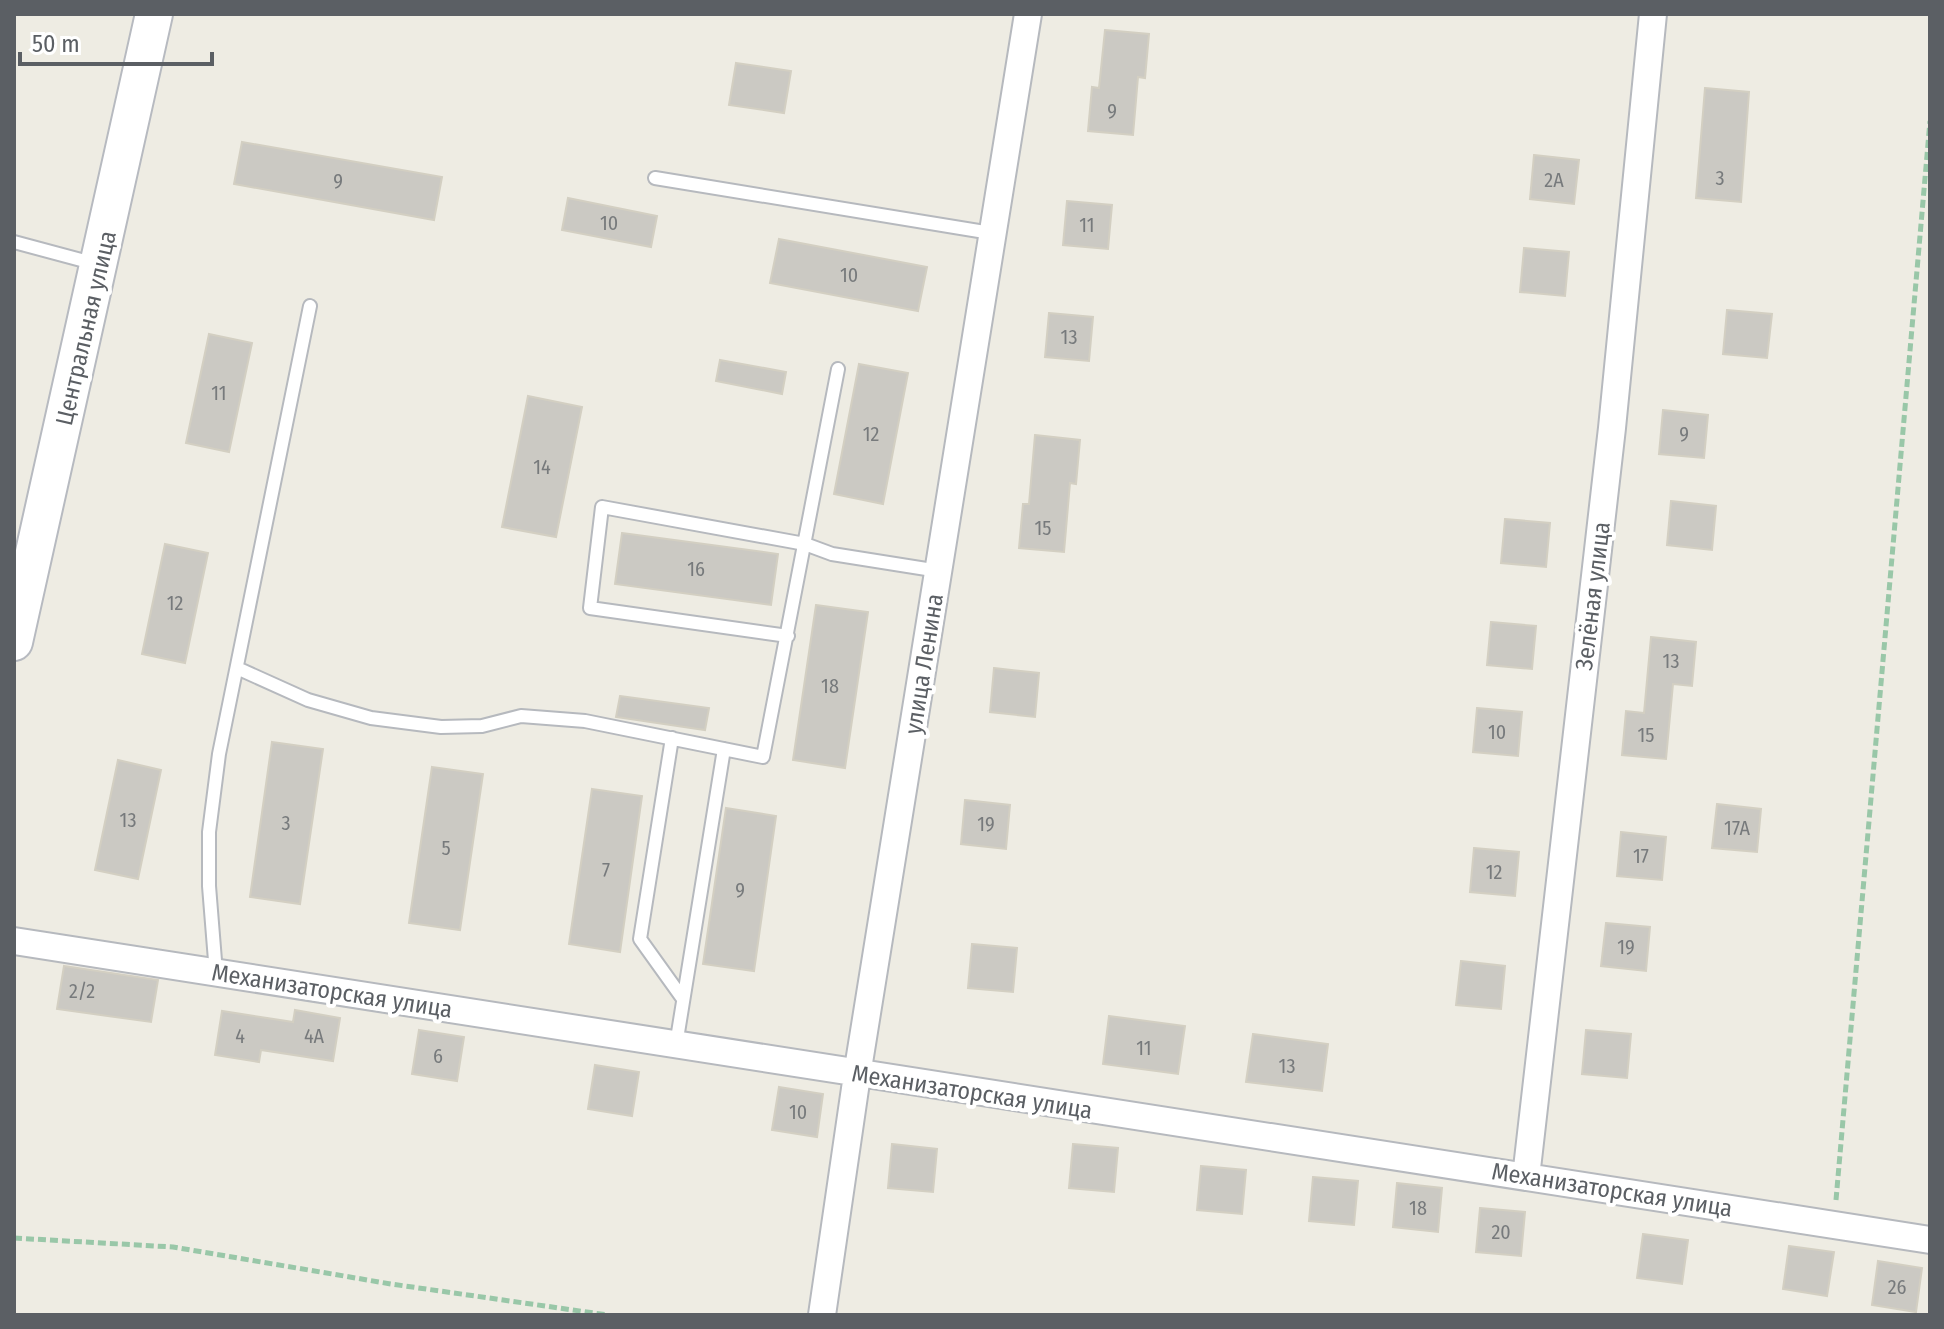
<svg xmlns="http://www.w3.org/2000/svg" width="1944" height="1329" font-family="'Fira Sans Condensed',sans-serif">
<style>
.building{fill:#cbc9c3;stroke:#d3cfc2;stroke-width:2}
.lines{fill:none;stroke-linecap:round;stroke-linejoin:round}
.lane-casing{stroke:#b6b9be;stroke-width:16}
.street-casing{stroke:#b6b9be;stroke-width:30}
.secondary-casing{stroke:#b7bac0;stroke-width:40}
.path{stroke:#99c7a8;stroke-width:5;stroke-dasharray:8 4;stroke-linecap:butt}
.lane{stroke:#fff;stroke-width:12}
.street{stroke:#fff;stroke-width:26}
.secondary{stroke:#fff;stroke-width:36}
.labels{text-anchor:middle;stroke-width:8;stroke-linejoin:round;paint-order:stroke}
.number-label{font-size:20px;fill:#777a7c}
.street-label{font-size:24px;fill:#5b5f64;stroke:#fff}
</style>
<rect width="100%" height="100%" fill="#eeece3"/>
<path class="building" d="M 1105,30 L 1149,34 L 1145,78 L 1138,77 L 1133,135 L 1088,131 L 1092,87 L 1099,88 Z
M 736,63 L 791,71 L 784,113 L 729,105 Z
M 1705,88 L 1749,92 L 1741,202 L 1696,198 Z
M 242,142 L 442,177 L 434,220 L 234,184 Z
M 1534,155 L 1579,160 L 1574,204 L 1530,199 Z
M 568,198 L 657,216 L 651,247 L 562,230 Z
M 1067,201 L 1112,205 L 1108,249 L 1063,245 Z
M 779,239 L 927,267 L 918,311 L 770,283 Z
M 1524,248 L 1569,252 L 1565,296 L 1520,292 Z
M 1727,310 L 1772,314 L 1767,358 L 1723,354 Z
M 1049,313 L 1093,317 L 1089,361 L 1045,357 Z
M 209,334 L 252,343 L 229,452 L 186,443 Z
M 720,360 L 786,372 L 782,394 L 716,381 Z
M 859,364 L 908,373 L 883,504 L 834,494 Z
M 528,396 L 582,407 L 556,537 L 502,527 Z
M 1663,410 L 1708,415 L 1704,458 L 1659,454 Z
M 1035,435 L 1080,440 L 1076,484 L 1070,483 L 1064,552 L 1019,548 L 1023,504 L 1029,504 Z
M 1671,501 L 1716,506 L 1712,550 L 1667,545 Z
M 1505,519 L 1550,523 L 1546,567 L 1501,563 Z
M 622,533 L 778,554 L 771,605 L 615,584 Z
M 165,544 L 208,553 L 185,663 L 142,654 Z
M 816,605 L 868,612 L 845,768 L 793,760 Z
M 1491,622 L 1536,626 L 1532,669 L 1487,665 Z
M 1651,637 L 1696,642 L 1692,686 L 1673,684 L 1666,759 L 1622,755 L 1626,711 L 1644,713 Z
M 994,668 L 1039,673 L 1035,717 L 990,712 Z
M 620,696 L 709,708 L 705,730 L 616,717 Z
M 1477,708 L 1522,712 L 1518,756 L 1473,752 Z
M 272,742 L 323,749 L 300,904 L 250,897 Z
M 118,760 L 161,770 L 138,879 L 95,870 Z
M 432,767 L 483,774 L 460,930 L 409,923 Z
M 592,789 L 642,796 L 620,952 L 569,944 Z
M 965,800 L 1010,805 L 1006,849 L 961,844 Z
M 1717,804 L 1761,809 L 1757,852 L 1712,848 Z
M 726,808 L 776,816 L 754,971 L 703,964 Z
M 1621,832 L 1666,837 L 1662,880 L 1617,876 Z
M 1474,848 L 1519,852 L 1515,896 L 1470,892 Z
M 1606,923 L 1650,927 L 1646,971 L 1601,966 Z
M 972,944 L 1017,948 L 1013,992 L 968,988 Z
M 1461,961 L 1505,966 L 1501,1009 L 1456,1005 Z
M 64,966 L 158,980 L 151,1022 L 57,1009 Z
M 295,1010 L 340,1018 L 333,1061 L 261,1050 L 259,1062 L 215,1055 L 222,1011 L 293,1022 Z
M 1109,1016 L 1185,1026 L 1178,1074 L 1103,1064 Z
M 419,1030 L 464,1037 L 457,1081 L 412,1074 Z
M 1586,1030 L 1631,1034 L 1627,1078 L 1582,1074 Z
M 1253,1034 L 1328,1044 L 1322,1091 L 1246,1082 Z
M 595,1065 L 639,1072 L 632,1116 L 588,1109 Z
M 779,1087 L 823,1094 L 817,1137 L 772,1130 Z
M 892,1144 L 937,1149 L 933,1192 L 888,1188 Z
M 1073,1144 L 1118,1148 L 1114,1192 L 1069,1188 Z
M 1201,1166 L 1246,1170 L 1242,1214 L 1197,1210 Z
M 1313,1177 L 1358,1181 L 1354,1225 L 1309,1221 Z
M 1397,1183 L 1442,1188 L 1438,1232 L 1393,1227 Z
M 1480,1208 L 1525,1212 L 1521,1256 L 1476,1252 Z
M 1643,1234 L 1688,1240 L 1682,1284 L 1637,1278 Z
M 1789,1246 L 1834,1252 L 1827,1296 L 1783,1289 Z
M 1878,1261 L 1922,1268 L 1916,1312 L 1872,1305 Z"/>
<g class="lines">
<defs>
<path id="lane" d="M 655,178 L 991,233
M 14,242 L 96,264
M 788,636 L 590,608 L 602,507 L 805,544 L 832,554 L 939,571
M 237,668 L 308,700 L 371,718 L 441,727 L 482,726 L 521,716 L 585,721 L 763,757 L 838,369
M 672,738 L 640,939 L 683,999
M 216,973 L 209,886 L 209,832 L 219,754 L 310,306
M 676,1045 L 724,749"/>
<path id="street" d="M 14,941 L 1930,1240
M 1526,1177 L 1612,428 L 1653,14
M 822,1315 L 857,1075 L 1028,14"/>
<path id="secondary" d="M 14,642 L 154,14"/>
</defs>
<use href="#lane" class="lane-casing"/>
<use href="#street" class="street-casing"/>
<use href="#secondary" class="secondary-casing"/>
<path class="path" d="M 1836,1200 L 1930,121
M 14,1238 L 173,1247 L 391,1284 L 608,1315"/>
<use href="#lane" class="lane"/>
<use href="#street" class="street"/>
<use href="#secondary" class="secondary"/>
</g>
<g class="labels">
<g class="number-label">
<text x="1112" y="118">9</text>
<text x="1720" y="185">3</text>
<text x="1554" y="187">2А</text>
<text x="338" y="188">9</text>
<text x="609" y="230">10</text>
<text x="1087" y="232">11</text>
<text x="849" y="282">10</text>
<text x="1069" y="344">13</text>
<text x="219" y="400">11</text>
<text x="871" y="441">12</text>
<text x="1684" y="441">9</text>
<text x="542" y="474">14</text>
<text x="1043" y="535">15</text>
<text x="696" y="576">16</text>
<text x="175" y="610">12</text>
<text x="1671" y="668">13</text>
<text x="830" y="693">18</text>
<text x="1497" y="739">10</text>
<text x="1646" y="742">15</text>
<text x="128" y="827">13</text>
<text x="286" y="830">3</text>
<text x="986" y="831">19</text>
<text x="1737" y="835">17А</text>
<text x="446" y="855">5</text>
<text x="1641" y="863">17</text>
<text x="606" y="877">7</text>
<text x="1494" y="879">12</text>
<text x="740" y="897">9</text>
<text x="1626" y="954">19</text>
<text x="82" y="998">2/2</text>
<text x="240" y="1043">4</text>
<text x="314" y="1043">4А</text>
<text x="1144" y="1055">11</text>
<text x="438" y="1063">6</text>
<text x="1287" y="1073">13</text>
<text x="798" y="1119">10</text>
<text x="1418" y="1215">18</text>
<text x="1501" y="1239">20</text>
<text x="1897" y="1294">26</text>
</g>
<g class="street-label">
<text transform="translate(86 328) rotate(-77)" y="8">Центральная улица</text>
<text transform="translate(1593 596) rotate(-83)" y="8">Зелёная улица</text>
<text transform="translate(924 664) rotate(-81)" y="8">улица Ленина</text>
<text transform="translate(332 991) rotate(9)" y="8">Механизаторская улица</text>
<text transform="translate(972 1092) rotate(9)" y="8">Механизаторская улица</text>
<text transform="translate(1612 1190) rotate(9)" y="8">Механизаторская улица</text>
</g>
</g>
<rect width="1944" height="1329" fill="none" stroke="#5b5f64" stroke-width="32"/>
<path d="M20 52v12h192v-12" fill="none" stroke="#5b5f64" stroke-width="4"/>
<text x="32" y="52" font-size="24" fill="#5b5f64" stroke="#ffffff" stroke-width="6" paint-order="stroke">50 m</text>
</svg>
